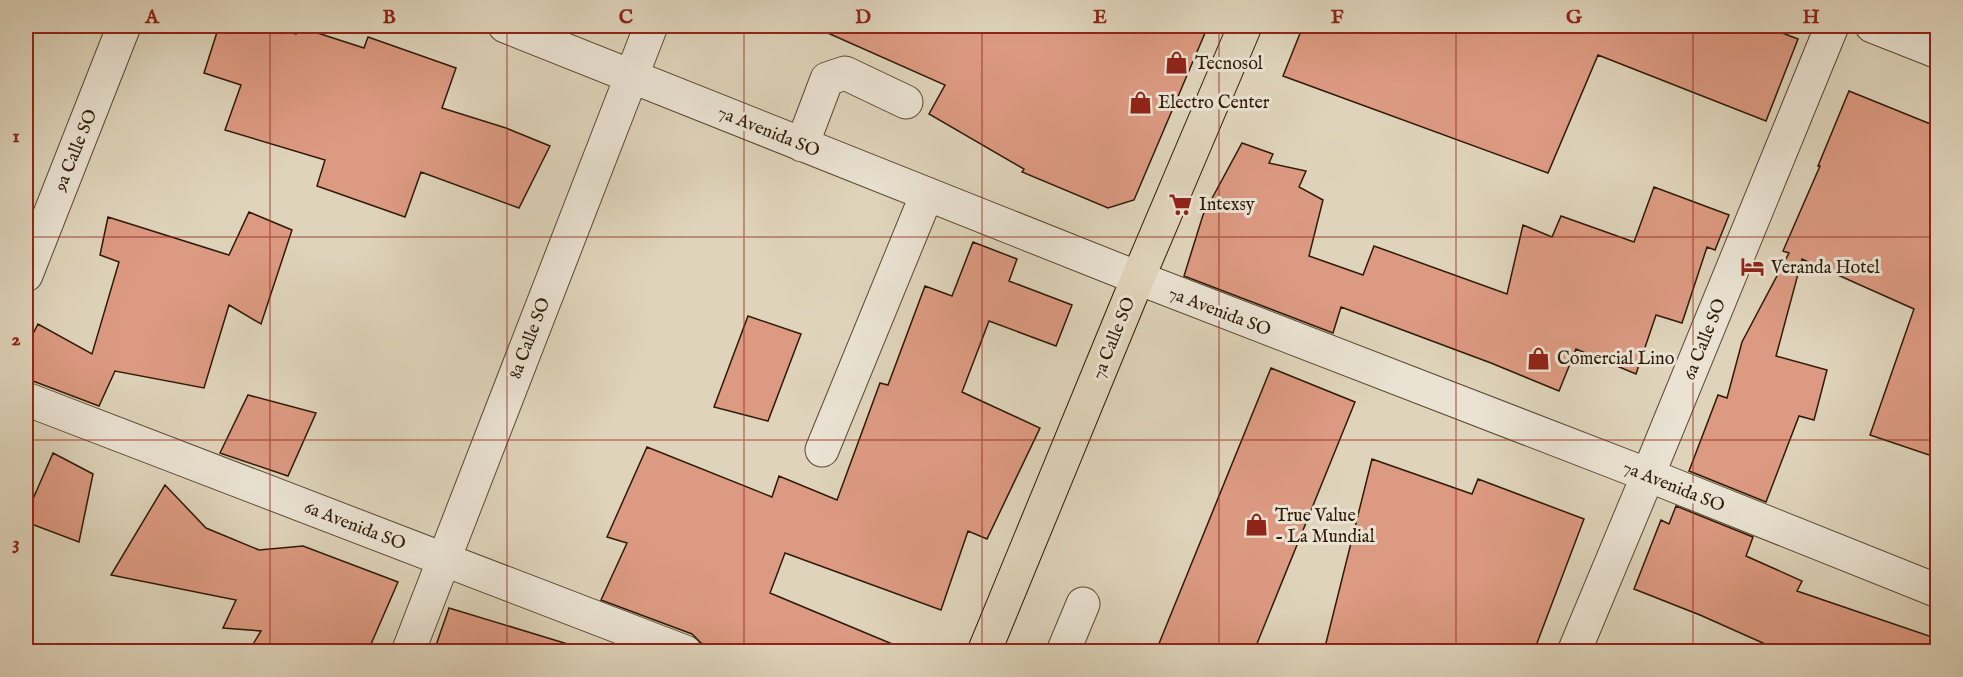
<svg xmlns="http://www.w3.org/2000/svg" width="1963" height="677" font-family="'IM FELL English',serif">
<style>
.building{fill:#dc9a82;stroke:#2f1a05;stroke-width:1.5}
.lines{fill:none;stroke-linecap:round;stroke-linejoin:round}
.minor-casing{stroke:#5b4832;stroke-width:35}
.major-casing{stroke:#2f1a05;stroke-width:35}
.minor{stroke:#eae3d3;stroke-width:33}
.major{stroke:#dfd4bb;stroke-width:33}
.grid{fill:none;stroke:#8f2418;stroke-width:1.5;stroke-opacity:0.55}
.labels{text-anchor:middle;stroke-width:6;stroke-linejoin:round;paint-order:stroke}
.poi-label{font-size:18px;fill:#2f1a05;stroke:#eae3d3;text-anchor:start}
.street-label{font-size:18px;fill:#2f1a05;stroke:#eae3d3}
.neatline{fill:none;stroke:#8f2418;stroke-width:2}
.grid-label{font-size:20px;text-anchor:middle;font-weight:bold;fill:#8f2418}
</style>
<rect width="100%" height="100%" fill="#dfd4bb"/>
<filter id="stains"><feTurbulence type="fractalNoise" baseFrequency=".00333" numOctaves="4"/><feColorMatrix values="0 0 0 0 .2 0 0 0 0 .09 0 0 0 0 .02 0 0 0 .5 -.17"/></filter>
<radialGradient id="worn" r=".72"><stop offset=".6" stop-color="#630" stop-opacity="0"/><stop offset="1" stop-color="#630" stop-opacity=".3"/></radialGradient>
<path class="building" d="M 219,26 L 271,26 L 296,34 L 299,27 L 364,48 L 368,37 L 456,68 L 442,108 L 506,128 L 550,146 L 519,208 L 421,172 L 405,217 L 317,186 L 325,160 L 225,130 L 241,85 L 204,73 Z
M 812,26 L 1208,26 L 1134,200 L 1108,208 L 1022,172 L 1024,169 L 929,114 L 945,85 Z
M 1303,26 L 1764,26 L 1798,39 L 1766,121 L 1598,55 L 1548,173 L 1283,76 Z
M 1849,91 L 1938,127 L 1938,458 L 1870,435 L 1914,309 L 1802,259 L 1776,356 L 1827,370 L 1814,420 L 1799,416 L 1766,502 L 1689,471 L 1718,395 L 1727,398 L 1742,342 L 1789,253 L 1783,251 L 1820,166 L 1818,166 Z
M 1242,143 L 1273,154 L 1269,163 L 1306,171 L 1299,187 L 1323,200 L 1309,256 L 1363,275 L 1374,246 L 1507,294 L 1523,225 L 1552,237 L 1561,216 L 1634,242 L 1654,187 L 1729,215 L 1715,250 L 1707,247 L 1682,323 L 1656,315 L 1636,374 L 1576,349 L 1559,391 L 1491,363 L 1341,307 L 1333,333 L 1184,276 L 1203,215 Z
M 249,212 L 292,230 L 261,324 L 229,305 L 204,388 L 115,371 L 99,406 L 33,381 L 26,381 L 26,347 L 38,324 L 92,354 L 119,262 L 100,255 L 108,217 L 229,255 Z
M 973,242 L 1017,259 L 1009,281 L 1072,305 L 1056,346 L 989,321 L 962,392 L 1040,428 L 987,539 L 968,531 L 941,610 L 785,553 L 770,593 L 909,651 L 722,651 L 701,643 L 692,634 L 601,600 L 627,543 L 607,537 L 647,447 L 772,497 L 779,476 L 837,500 L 880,383 L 888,385 L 925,286 L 952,296 Z
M 748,316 L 801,334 L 768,421 L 714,407 Z
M 1271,368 L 1355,402 L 1254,651 L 1156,651 Z
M 248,395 L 316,413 L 288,476 L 220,453 Z
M 53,453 L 93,474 L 79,542 L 26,522 L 26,515 Z
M 1372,459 L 1472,494 L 1478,479 L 1584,519 L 1534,651 L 1324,651 Z
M 165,485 L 206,528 L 259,550 L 303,546 L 398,582 L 368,651 L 249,651 L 261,631 L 223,628 L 236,600 L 111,575 Z
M 1676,506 L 1753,537 L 1746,556 L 1802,581 L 1797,591 L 1938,639 L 1938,651 L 1781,651 L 1700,615 L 1634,589 L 1661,520 L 1669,524 Z
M 449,608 L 571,645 L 570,651 L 434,651 Z"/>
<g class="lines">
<defs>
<path id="minor" d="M 505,26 L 1138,278 L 1648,475 L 1938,591
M 1872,26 L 1938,52
M 802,145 L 827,79 L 845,73 L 906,102
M 26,275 L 124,26
M 26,399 L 685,652
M 822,450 L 927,194
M 408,652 L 651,26
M 1063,652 L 1083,604
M 1574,652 L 1648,475 L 1832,26"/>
<path id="major" d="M 984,652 L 1138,278 L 1245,26"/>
</defs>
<use href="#minor" class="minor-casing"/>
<use href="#major" class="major-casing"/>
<use href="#minor" class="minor"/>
<use href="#major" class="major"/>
</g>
<path class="grid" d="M 270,26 L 270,652M 507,26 L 507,652M 744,26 L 744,652M 982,26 L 982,652M 1219,26 L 1219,652M 1456,26 L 1456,652M 1693,26 L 1693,652M 26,237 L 1938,237M 26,440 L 1938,440"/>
<defs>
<symbol id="shop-bare" viewBox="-9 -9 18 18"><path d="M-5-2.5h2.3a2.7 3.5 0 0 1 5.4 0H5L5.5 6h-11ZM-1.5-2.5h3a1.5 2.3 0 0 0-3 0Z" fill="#8f2418" stroke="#eae3d3" stroke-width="2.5" paint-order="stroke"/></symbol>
<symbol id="supermarket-bare" viewBox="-9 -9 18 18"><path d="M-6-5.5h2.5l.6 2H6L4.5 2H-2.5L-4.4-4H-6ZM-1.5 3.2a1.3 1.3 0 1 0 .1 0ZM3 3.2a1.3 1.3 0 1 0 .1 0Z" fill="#8f2418" stroke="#eae3d3" stroke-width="2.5" paint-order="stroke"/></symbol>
<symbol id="hotel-bare" viewBox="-9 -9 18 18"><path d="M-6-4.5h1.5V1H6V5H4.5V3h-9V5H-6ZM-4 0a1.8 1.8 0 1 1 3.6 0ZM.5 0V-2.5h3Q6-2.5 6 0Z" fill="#8f2418" stroke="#eae3d3" stroke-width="2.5" paint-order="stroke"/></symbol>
</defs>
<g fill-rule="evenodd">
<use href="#shop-bare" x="1160" y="46" width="33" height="33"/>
<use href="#shop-bare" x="1124" y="86" width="33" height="33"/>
<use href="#supermarket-bare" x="1164" y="188" width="33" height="33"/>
<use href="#hotel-bare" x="1736" y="250" width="33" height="33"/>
<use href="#shop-bare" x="1522" y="342" width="33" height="33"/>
<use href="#shop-bare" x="1240" y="508" width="33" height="33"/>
</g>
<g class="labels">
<g class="poi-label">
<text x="1195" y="69">Tecnosol</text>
<text x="1158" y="108">Electro Center</text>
<text x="1199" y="210">Intexsy</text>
<text x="1771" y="273">Veranda Hotel</text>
<text x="1557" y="364">Comercial Lino</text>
<text x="1275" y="521">True Value<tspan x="1275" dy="21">- La Mundial</tspan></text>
</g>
<g class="street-label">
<text transform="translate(769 131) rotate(22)" y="6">7a Avenida SO</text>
<text transform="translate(75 150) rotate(-68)" y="6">9a Calle SO</text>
<text transform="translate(1220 311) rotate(21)" y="6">7a Avenida SO</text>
<text transform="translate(529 338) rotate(-69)" y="6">8a Calle SO</text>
<text transform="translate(1113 338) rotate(-68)" y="6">7a Calle SO</text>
<text transform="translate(1704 339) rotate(-68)" y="6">6a Calle SO</text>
<text transform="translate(1674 486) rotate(22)" y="6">7a Avenida SO</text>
<text transform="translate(355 525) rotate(21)" y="6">6a Avenida SO</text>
</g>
</g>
<rect width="1963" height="677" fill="none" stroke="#dfd4bb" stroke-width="66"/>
<rect x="33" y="33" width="1897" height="611" class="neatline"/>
<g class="grid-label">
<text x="152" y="23">A</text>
<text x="389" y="23">B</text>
<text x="626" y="23">C</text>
<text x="863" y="23">D</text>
<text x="1100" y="23">E</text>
<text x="1337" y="23">F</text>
<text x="1574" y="23">G</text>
<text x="1811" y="23">H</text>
<text x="16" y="142">1</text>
<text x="16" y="345">2</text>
<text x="16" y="549">3</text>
</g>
<rect width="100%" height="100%" filter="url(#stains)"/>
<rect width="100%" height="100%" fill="url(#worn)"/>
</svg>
